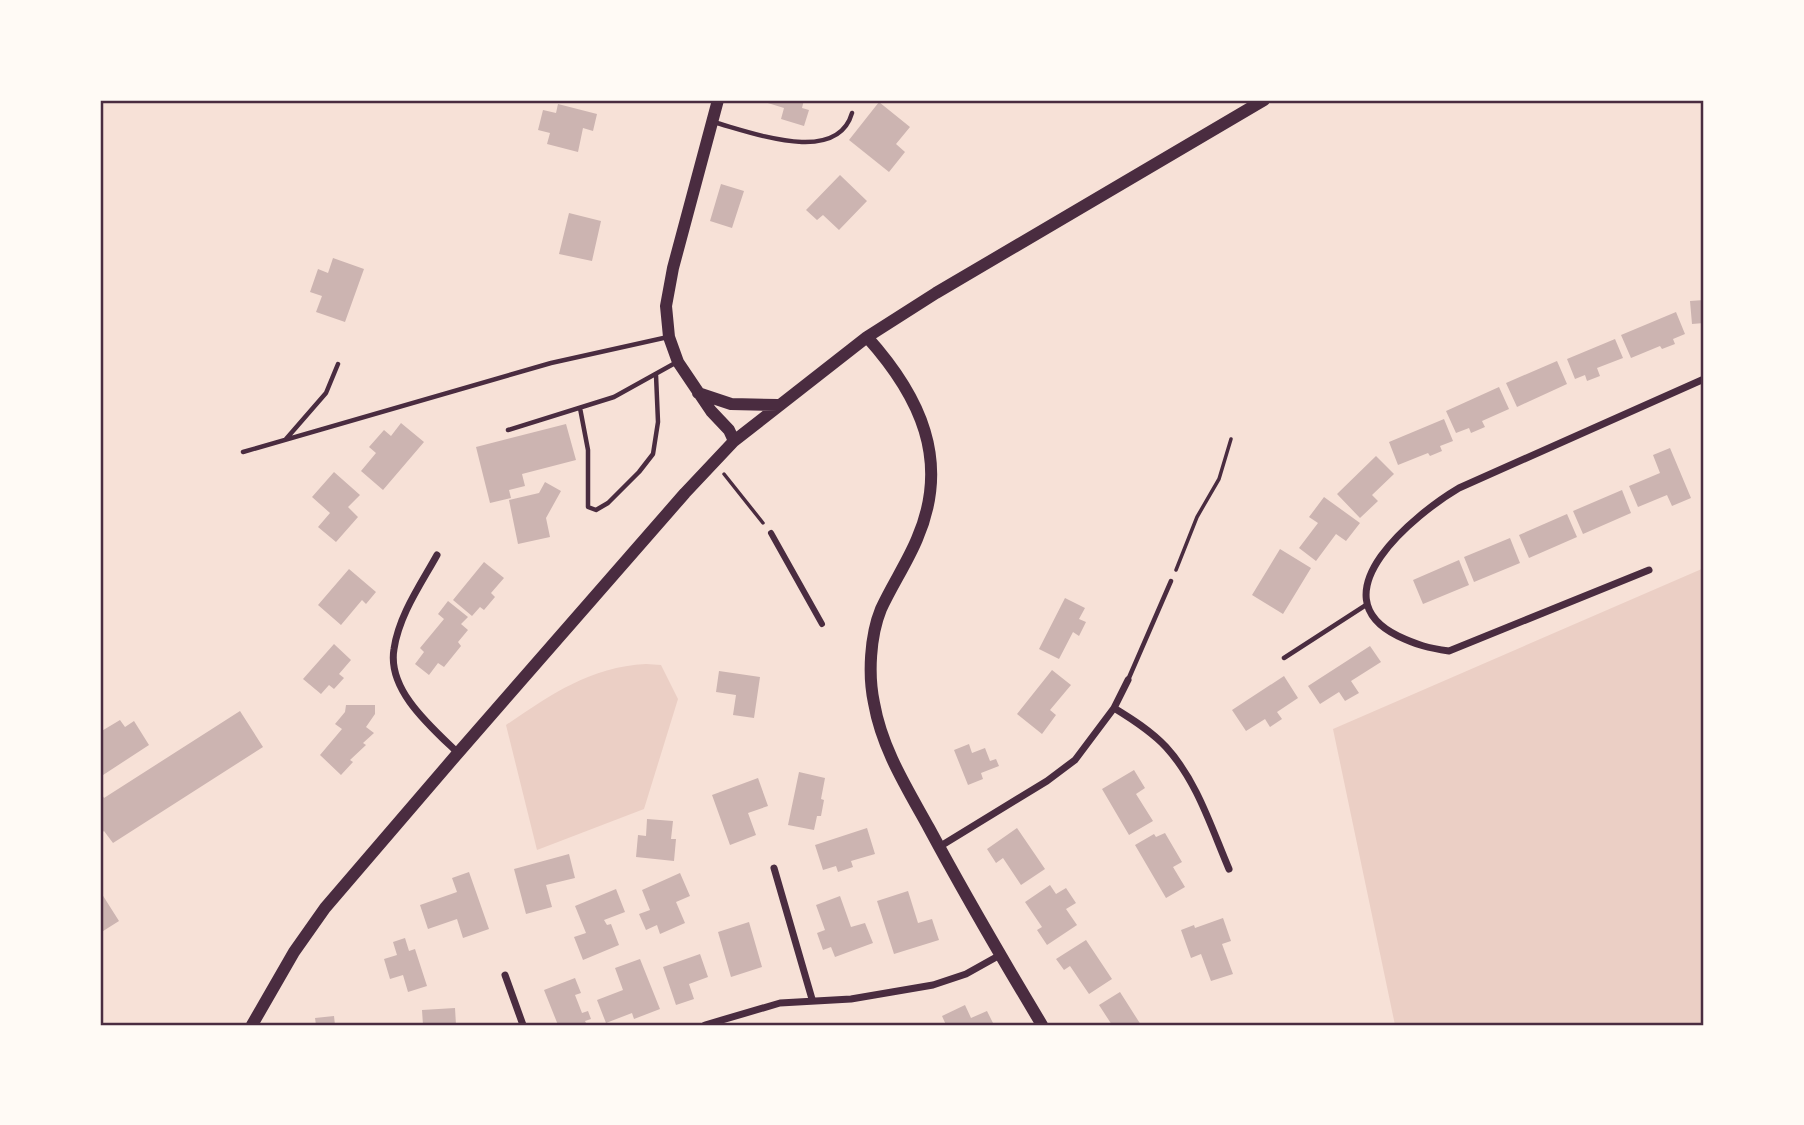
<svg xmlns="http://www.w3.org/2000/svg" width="1804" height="1125" font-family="Lora,serif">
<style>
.green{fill:#ebcfc5}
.building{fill:#ccb4b1}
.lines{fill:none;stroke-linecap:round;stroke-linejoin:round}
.path{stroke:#4a2c40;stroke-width:3.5}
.service{stroke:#4a2c40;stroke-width:4.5}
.pedestrian{stroke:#4a2c40;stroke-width:6}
.minor{stroke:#4a2c40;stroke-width:7}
.tertiary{stroke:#4a2c40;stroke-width:12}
.neatline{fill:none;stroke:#4a2c40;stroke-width:2.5}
</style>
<rect width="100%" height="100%" fill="#f7e1d7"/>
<path class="green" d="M 1704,568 L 1704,1025 L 1395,1025 L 1333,729 Z
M 646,664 L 661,665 L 678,699 L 644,809 L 537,850 L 506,725 C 551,695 589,667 646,664 Z"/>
<path class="building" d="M 758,100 L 804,100 L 802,108 L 809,110 L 804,126 L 781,119 L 784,108 Z
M 879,102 L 910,127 L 896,144 L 905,152 L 889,172 L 849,140 Z
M 558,104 L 597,114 L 593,131 L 583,128 L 578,152 L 547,144 L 550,133 L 538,130 L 543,110 L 556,113 Z
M 840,175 L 867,201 L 839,230 L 823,215 L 817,220 L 806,210 Z
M 721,184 L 744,191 L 732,228 L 710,221 Z
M 569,213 L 601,221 L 592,261 L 559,254 Z
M 333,258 L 364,269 L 345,322 L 316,312 L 322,296 L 310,292 L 318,269 L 328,273 Z
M 1704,300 L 1704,323 L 1692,324 L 1690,301 Z
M 1676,312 L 1685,334 L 1673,339 L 1675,344 L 1662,349 L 1660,346 L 1631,358 L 1621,335 Z
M 1615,339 L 1623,358 L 1597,368 L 1600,376 L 1587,381 L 1585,375 L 1575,379 L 1567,359 Z
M 1557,361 L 1567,384 L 1517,407 L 1506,383 Z
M 1499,387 L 1509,409 L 1482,421 L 1485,427 L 1471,433 L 1469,428 L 1456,433 L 1446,411 Z
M 1444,419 L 1453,441 L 1440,446 L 1442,451 L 1430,456 L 1428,453 L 1398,465 L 1389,442 Z
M 401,423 L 424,442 L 383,490 L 361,471 L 376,453 L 369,447 L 384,430 L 391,436 Z
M 566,424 L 576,460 L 522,474 L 525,486 L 509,490 L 511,498 L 490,503 L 476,447 Z
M 1670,448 L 1691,498 L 1672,506 L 1667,495 L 1638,507 L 1629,486 L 1660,473 L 1653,455 Z
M 1376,456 L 1394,474 L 1372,495 L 1378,501 L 1360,518 L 1337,494 Z
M 334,472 L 360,495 L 348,507 L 358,517 L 336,542 L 318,527 L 330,513 L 312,497 Z
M 545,482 L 561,491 L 546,518 L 550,537 L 518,544 L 509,500 L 539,493 Z
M 1622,490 L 1631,513 L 1583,534 L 1573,511 Z
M 1324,497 L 1360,523 L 1346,541 L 1336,534 L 1316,561 L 1299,548 L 1318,523 L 1309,517 Z
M 1567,514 L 1577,537 L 1529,558 L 1519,535 Z
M 1510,538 L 1520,563 L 1474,582 L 1464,557 Z
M 1280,549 L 1311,568 L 1283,614 L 1252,595 Z
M 1459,560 L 1469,585 L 1423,604 L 1413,580 Z
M 484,562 L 504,578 L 491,593 L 495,597 L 484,610 L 480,607 L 472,616 L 453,600 Z
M 349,569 L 376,592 L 366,604 L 362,600 L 341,625 L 318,605 Z
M 1065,598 L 1085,608 L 1079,619 L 1086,622 L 1079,636 L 1073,632 L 1059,659 L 1039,649 Z
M 448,601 L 468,617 L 461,624 L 468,630 L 458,642 L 461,646 L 444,667 L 438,663 L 429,675 L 415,664 L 424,652 L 420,648 L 444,619 L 438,614 Z
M 334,644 L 351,660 L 339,674 L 344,678 L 334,689 L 329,685 L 321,694 L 303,679 Z
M 1370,646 L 1381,662 L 1351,681 L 1359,693 L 1345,701 L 1339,692 L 1320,704 L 1308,686 Z
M 1052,670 L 1071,685 L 1050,710 L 1056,715 L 1042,734 L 1017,714 Z
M 719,671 L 760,677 L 754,718 L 733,715 L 736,695 L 716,692 Z
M 1284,676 L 1298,698 L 1277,712 L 1282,719 L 1270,727 L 1265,719 L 1246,731 L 1232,710 Z
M 346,705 L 375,705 L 375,714 L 366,727 L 374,733 L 363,743 L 366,745 L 350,760 L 353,762 L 341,775 L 320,755 L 342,729 L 335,724 L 345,712 Z
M 240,711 L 263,747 L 113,843 L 104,831 L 100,834 L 100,791 L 104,798 Z
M 120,720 L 125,727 L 134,721 L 149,745 L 100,777 L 100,732 Z
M 969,744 L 972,753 L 985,748 L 990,761 L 996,759 L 999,766 L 981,773 L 983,779 L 968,785 L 954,750 Z
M 1134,770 L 1145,788 L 1136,794 L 1153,821 L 1129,835 L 1102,789 Z
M 799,772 L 825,778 L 821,799 L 824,800 L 821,816 L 817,816 L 814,830 L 788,825 Z
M 758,778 L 768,806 L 748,813 L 756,835 L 730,845 L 712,795 Z
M 647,819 L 673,821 L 671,839 L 676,839 L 674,861 L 636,857 L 638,835 L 646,836 Z
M 867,828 L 875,854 L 851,861 L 853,867 L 838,872 L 836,866 L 823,870 L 815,845 Z
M 1017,828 L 1045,869 L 1021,885 L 1003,858 L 996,863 L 987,849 Z
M 1165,833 L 1182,862 L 1173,867 L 1185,887 L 1166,898 L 1135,845 L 1154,834 L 1156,837 Z
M 569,854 L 575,878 L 546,885 L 552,907 L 526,914 L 514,869 Z
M 469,872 L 489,929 L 463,938 L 457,919 L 428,929 L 420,905 L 457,892 L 452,878 Z
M 680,873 L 690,896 L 676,902 L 685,923 L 660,934 L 657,925 L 646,930 L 639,914 L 650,910 L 642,890 Z
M 1050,885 L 1056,894 L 1066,888 L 1076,903 L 1066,909 L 1077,925 L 1047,945 L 1037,930 L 1042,927 L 1025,902 Z
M 616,889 L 625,912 L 604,920 L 607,925 L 611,924 L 619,945 L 583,960 L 574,937 L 586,933 L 575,906 Z
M 100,891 L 119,921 L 100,933 Z
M 908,891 L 918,923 L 932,919 L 939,940 L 894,954 L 877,901 Z
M 840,896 L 851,927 L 865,923 L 873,943 L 835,957 L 831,947 L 823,950 L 817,933 L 825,930 L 816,905 Z
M 1223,918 L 1231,941 L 1222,944 L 1233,974 L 1211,981 L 1201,954 L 1191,958 L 1181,930 L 1194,925 L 1195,928 Z
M 749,922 L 762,967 L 731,977 L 718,932 Z
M 405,938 L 409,951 L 415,949 L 427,986 L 408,992 L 403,975 L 390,979 L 384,959 L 397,955 L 393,942 Z
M 1086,940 L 1112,979 L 1089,994 L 1070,966 L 1064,970 L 1056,959 Z
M 700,954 L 708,977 L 689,984 L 694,999 L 676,1005 L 663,967 Z
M 640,959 L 660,1009 L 634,1019 L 632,1013 L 606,1023 L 597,1000 L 623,990 L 615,968 Z
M 575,978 L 581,993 L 575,995 L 582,1013 L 588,1011 L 591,1019 L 585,1021 L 587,1025 L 558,1025 L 544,990 Z
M 1120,992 L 1141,1025 L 1112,1025 L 1099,1005 Z
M 965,1005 L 971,1018 L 987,1011 L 994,1025 L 946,1025 L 942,1016 Z
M 455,1008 L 456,1025 L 423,1025 L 422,1010 Z
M 334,1016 L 335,1025 L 316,1025 L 315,1018 Z"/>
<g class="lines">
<path class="path" d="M 724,474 L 763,523
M 1176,570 L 1197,517 L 1219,479 L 1231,439"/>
<path class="service" d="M 713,122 C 751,132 837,166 852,113
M 580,408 L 588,450 L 588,507 L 596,510 L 608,503 L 639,472 L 653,454 L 658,422 L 656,375
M 508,430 L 614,397 L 677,362
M 286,439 L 326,393 L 338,364
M 243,452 L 551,363 L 668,337
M 1284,658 L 1366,605
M 1128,680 L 1171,581"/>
<path class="pedestrian" d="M 771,533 L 822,624"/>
<path class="minor" d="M 437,555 C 421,584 399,615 394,649 C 387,690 431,727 458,753
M 1649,570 L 1449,651 C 1428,648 1417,645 1398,636 C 1315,595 1415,514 1459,488 L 1704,379
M 1114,708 C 1132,719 1151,731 1166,747 C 1197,781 1211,827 1229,869
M 939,847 L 1047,781 L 1075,760 L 1114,708 L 1128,680
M 774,868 L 812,999
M 505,975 L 523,1025
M 705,1025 L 780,1003 L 851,999 L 933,985 L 966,974 L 1000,955"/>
<path class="tertiary" d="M 718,100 L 673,268 L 666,306 L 669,337 L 678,362 L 711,411 L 729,430 L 734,441
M 867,337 C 920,396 951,461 917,539 C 907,563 892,585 881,609 C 870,636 868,675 874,703 C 882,749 907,788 929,828 C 965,895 1003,960 1042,1025
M 698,393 L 731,404 L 778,405
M 252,1025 L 294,952 L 325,908 L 458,753 L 685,493 L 734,441 L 867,337 L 936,293 L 1264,100"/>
</g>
<rect width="1804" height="1125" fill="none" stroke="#fffaf5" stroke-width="203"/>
<rect x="102" y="102" width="1600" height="922" class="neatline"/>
</svg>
